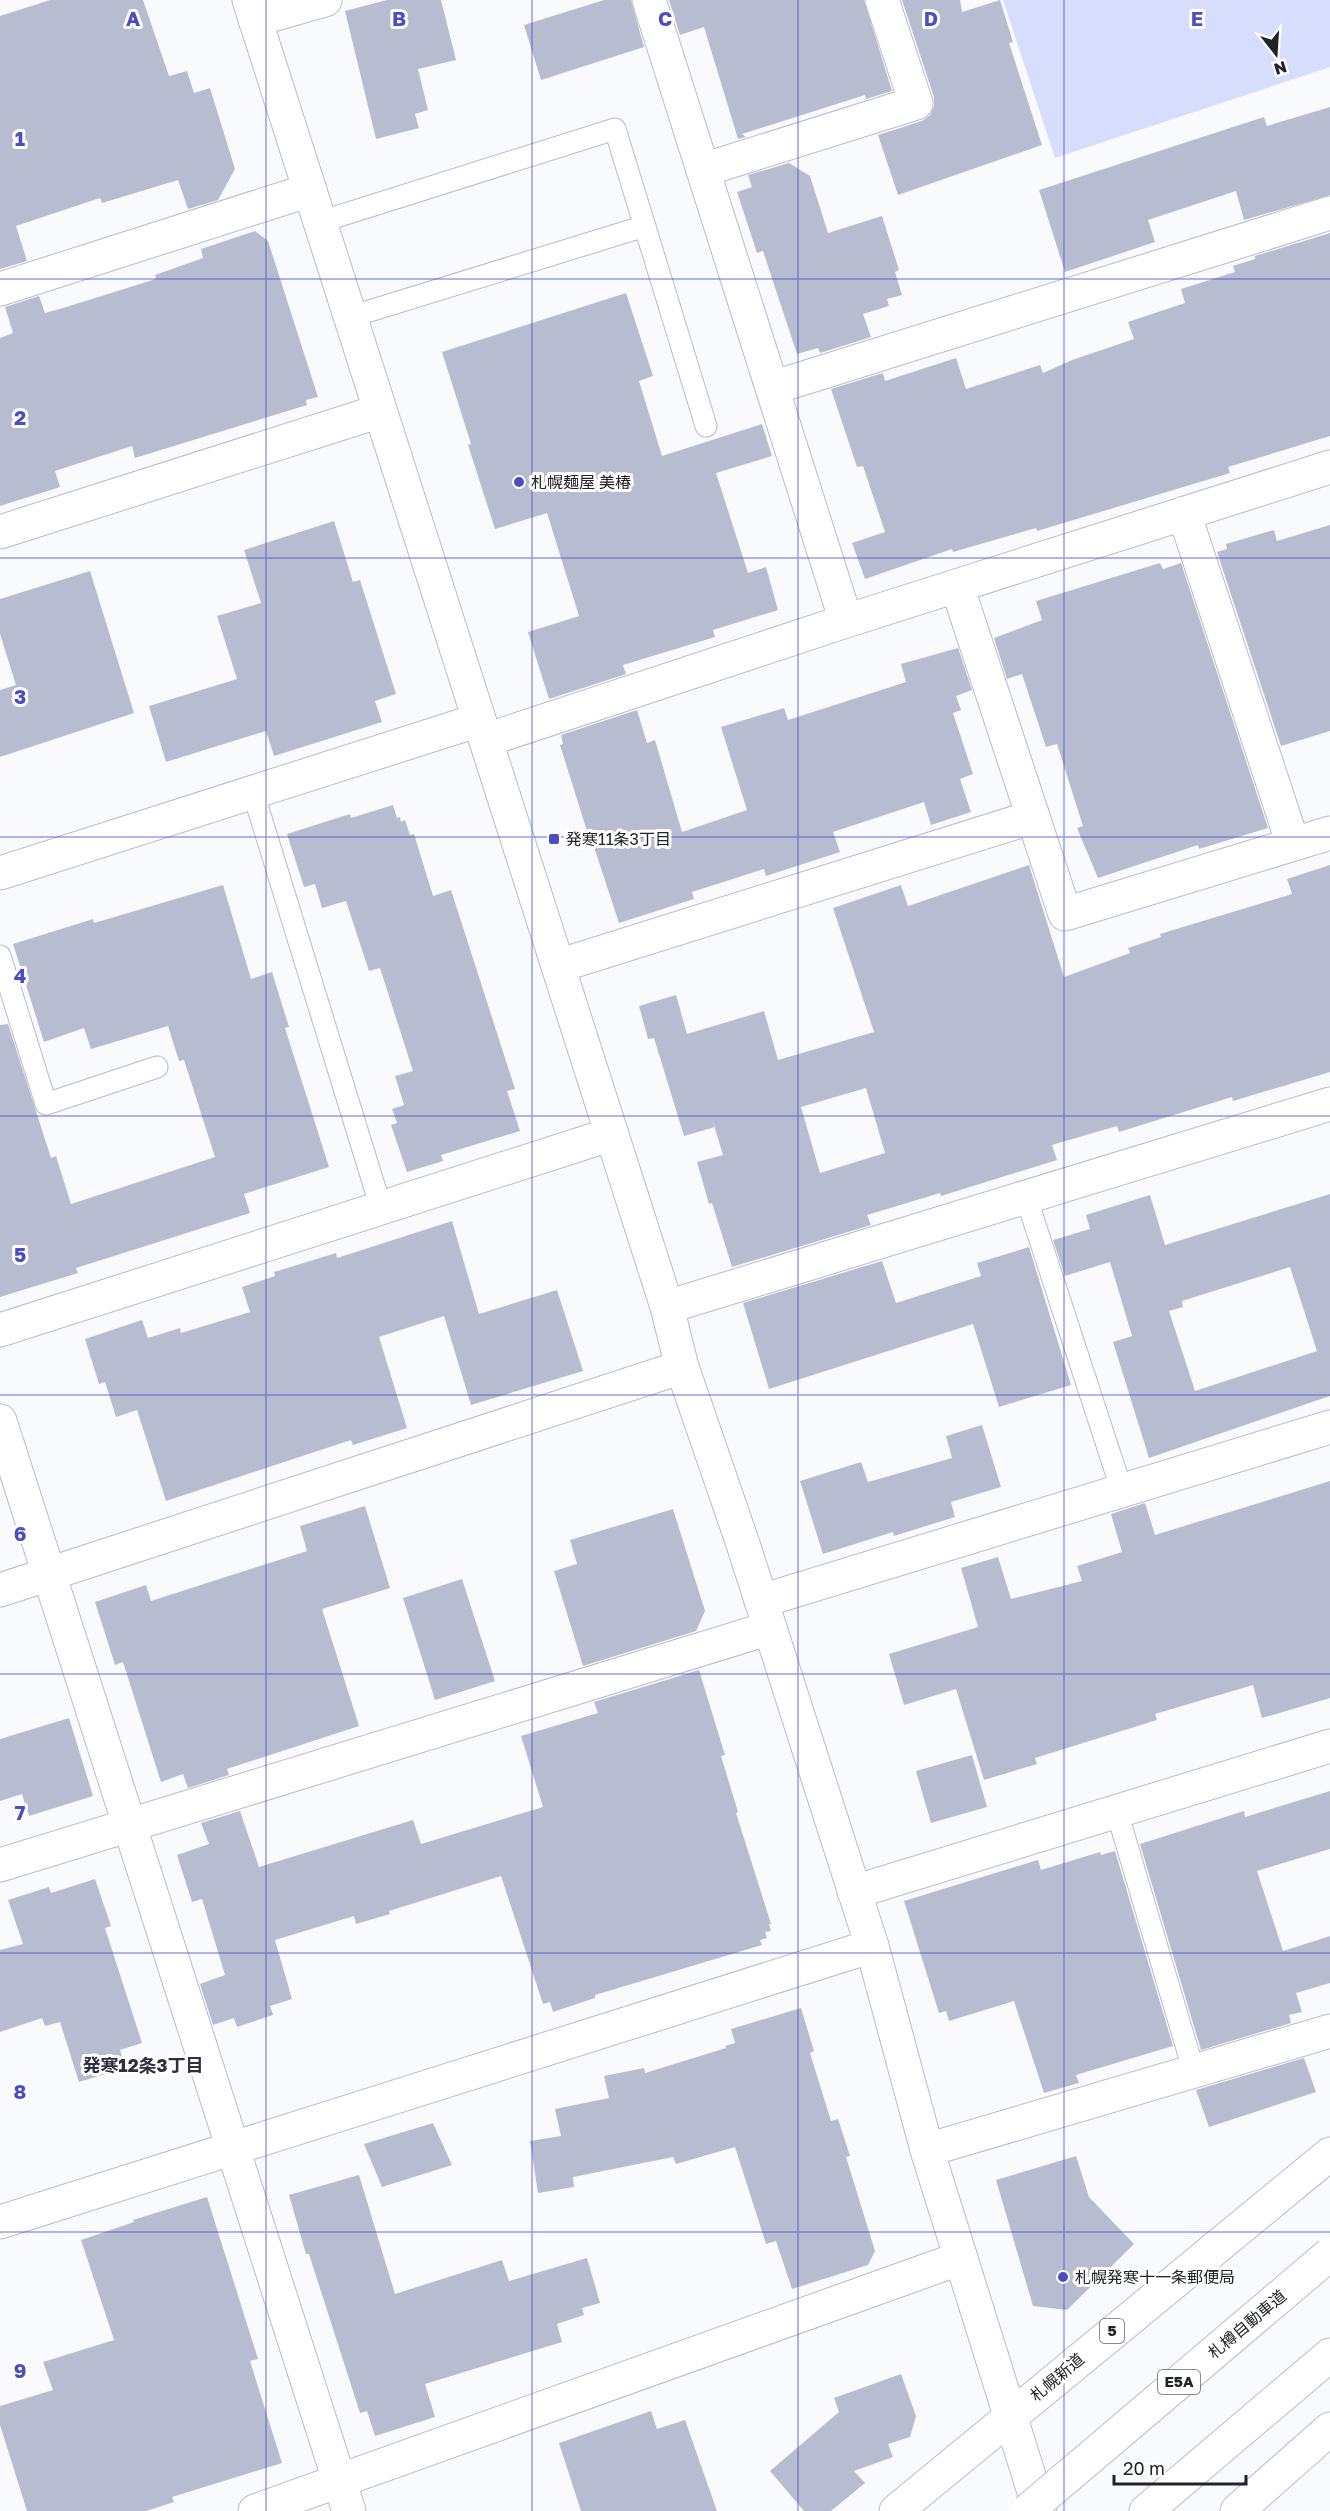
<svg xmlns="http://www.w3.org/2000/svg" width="1330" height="2511" font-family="'Golos Text','Noto Sans JP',sans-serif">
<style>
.green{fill:#d7defd}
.building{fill:#b8bcd1;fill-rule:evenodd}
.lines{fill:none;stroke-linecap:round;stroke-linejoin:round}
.lane-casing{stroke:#b7bbcf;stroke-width:23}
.street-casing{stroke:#b7bbcf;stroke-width:35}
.secondary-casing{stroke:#b7bbcf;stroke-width:35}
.highway-casing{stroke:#b7bbcf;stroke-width:35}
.lane{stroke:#fff;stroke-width:21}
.street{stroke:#fff;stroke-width:33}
.secondary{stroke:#fff;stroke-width:33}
.highway{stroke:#fff;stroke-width:33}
.highway-bridge-casing{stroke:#b7bbcf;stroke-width:35;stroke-linecap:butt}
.highway-bridge{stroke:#fff;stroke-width:33}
.grid{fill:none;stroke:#4b4ec3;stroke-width:1.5;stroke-opacity:0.55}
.poi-dot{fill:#4b4ec3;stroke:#fff;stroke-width:2}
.labels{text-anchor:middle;stroke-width:6;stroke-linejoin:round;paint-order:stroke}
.shield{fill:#fff;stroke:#64656a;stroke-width:1.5}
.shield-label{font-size:15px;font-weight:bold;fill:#21232a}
.poi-label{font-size:16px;fill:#21232a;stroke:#fff;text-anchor:start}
.street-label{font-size:16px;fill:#21232a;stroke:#fff}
.neighbourhood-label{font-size:18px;font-weight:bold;fill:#2d3040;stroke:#fff}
.grid-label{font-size:20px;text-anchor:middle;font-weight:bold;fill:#4b4ec3;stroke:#fff;stroke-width:6;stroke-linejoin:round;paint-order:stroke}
</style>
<rect width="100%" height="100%" fill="#f9fafe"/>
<path class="green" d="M 1003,0 L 1330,0 L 1330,67 L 1055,158 Z"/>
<path class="building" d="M 50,0 L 143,0 L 169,76 L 187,71 L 194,93 L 210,88 L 235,169 L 218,200 L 188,209 L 178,180 L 102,203 L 100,198 L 16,226 L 27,261 L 0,269 L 0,16 Z
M 387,0 L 441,0 L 456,60 L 418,69 L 428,110 L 415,114 L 419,128 L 376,139 L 345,11 Z
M 604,0 L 631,0 L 644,47 L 541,80 L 524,25 Z
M 669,0 L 864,0 L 892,91 L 866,99 L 865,95 L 742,134 L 746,137 L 738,139 L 704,27 L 680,35 Z
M 902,0 L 960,0 L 962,12 L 1000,0 L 1013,42 L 1009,43 L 1042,145 L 898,195 L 878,135 L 922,121 L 930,115 L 934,106 L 934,97 Z
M 1330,107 L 1330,195 L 1244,220 L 1236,191 L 1148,220 L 1155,242 L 1065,272 L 1039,190 L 1264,117 L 1267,126 Z
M 789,163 L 810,176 L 828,233 L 882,216 L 899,270 L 895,272 L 902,295 L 887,299 L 889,306 L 863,314 L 871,337 L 820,353 L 818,348 L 797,354 L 763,251 L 757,253 L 737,192 L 752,187 L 748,175 Z
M 255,231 L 268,241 L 318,397 L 306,400 L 307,405 L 135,458 L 132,446 L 55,471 L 60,487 L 0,506 L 0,338 L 13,333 L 5,307 L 39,296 L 45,313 L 63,308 L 156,279 L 155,275 L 203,258 L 201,249 Z
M 1330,233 L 1330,436 L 1228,467 L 1230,473 L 1037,531 L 1036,528 L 953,552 L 952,549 L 865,579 L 852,543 L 885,532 L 863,466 L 857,467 L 831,389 L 883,373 L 885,381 L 956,358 L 966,389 L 1040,365 L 1043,373 L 1072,360 L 1134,339 L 1128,322 L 1185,303 L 1181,289 L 1235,272 L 1233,266 L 1255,259 L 1255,256 Z
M 626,293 L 653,376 L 639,381 L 662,456 L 762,424 L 772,456 L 716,473 L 748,573 L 766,567 L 778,610 L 713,630 L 715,637 L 623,665 L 626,674 L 549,699 L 528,632 L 579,616 L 547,513 L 495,529 L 468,445 L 471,444 L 442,352 Z
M 334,521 L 353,582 L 360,580 L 396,694 L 375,701 L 382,722 L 274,756 L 266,731 L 166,762 L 149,706 L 237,679 L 217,616 L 261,603 L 244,550 Z
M 1330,525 L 1330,731 L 1281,746 L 1217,552 L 1227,549 L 1226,544 L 1274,530 L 1277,541 Z
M 1160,563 L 1163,569 L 1181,563 L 1268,828 L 1199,849 L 1198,845 L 1098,878 L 1077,828 L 1083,826 L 1057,744 L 1046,747 L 1022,674 L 1007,679 L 994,638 L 1042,620 L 1036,601 Z
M 90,571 L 134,713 L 0,757 L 0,690 L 16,685 L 0,634 L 0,599 Z
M 958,648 L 972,690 L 956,696 L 961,710 L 953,713 L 973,774 L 960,779 L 971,812 L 931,825 L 924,802 L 833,832 L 840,852 L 766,876 L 764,869 L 692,892 L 694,899 L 619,923 L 593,844 L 591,844 L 560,745 L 563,744 L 561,735 L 637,710 L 647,743 L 655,740 L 682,832 L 747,810 L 721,727 L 784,708 L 788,720 L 906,682 L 901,664 Z
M 393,805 L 397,818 L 400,817 L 401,822 L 405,820 L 410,835 L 414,834 L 433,896 L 451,890 L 515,1089 L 507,1091 L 520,1131 L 441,1155 L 443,1161 L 407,1172 L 391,1125 L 397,1123 L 392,1109 L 404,1105 L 395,1076 L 413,1071 L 380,968 L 369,971 L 346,901 L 322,908 L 315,884 L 304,887 L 287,834 L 350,814 L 351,818 Z
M 1029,865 L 1064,977 L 1130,953 L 1128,948 L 1161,937 L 1160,934 L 1292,894 L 1287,879 L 1330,865 L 1330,1072 L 1233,1101 L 1232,1097 L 1119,1132 L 1117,1126 L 1052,1145 L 1057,1160 L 941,1196 L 940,1193 L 867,1215 L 871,1225 L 732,1267 L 712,1203 L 709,1204 L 697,1162 L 723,1155 L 712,1119 L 715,1127 L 684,1136 L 654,1038 L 648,1039 L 639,1006 L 676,995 L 687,1034 L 764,1011 L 778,1060 L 874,1032 L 833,908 L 901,885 L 908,906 ZM 866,1088 L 885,1153 L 820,1173 L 801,1107 Z
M 223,885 L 251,979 L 272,972 L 289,1027 L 285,1028 L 329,1167 L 244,1194 L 250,1213 L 76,1268 L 78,1273 L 0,1297 L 0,1025 L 8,1024 L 51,1158 L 56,1156 L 71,1204 L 215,1157 L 184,1060 L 179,1061 L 168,1026 L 91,1049 L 84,1028 L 44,1042 L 13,944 L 93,919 L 94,923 Z
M 1330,1194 L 1330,1396 L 1149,1458 L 1113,1342 L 1132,1336 L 1110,1262 L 1065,1276 L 1053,1240 L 1090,1229 L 1086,1215 L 1150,1195 L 1165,1245 ZM 1290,1267 L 1317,1351 L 1195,1391 L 1169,1311 L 1183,1307 L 1182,1301 Z
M 452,1221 L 479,1314 L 557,1290 L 583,1371 L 471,1405 L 444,1316 L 379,1337 L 407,1428 L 353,1445 L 351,1440 L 166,1501 L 137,1410 L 116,1417 L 105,1382 L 99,1384 L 85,1339 L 142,1320 L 148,1338 L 180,1328 L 181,1333 L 250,1312 L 242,1287 L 275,1276 L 274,1272 L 336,1253 L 337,1258 Z
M 1029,1247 L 1071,1385 L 999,1407 L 973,1324 L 769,1389 L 743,1303 L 882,1261 L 896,1303 L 981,1276 L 977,1263 Z
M 982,1425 L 1001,1487 L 951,1502 L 955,1517 L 894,1536 L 893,1532 L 823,1554 L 800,1481 L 861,1462 L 868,1482 L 952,1458 L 946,1436 Z
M 1330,1481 L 1330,1698 L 1262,1718 L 1253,1685 L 1155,1714 L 1157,1720 L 1035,1758 L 1037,1764 L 984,1780 L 956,1689 L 904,1705 L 889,1654 L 978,1627 L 961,1568 L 998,1557 L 1011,1599 L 1082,1581 L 1077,1566 L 1122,1552 L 1111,1514 L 1145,1503 L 1155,1535 Z
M 365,1506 L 390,1588 L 322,1609 L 359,1726 L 227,1769 L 229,1775 L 188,1788 L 183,1774 L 161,1782 L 123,1662 L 115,1665 L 95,1602 L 146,1585 L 151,1601 L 307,1551 L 300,1526 Z
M 673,1509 L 705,1611 L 696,1631 L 583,1666 L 554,1571 L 577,1564 L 570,1540 Z
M 462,1579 L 495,1681 L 435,1700 L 403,1598 Z
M 699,1670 L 725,1755 L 721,1756 L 738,1812 L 736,1813 L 771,1924 L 769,1924 L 771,1931 L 765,1932 L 767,1938 L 760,1940 L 762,1945 L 595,1995 L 595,1998 L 553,2012 L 550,2002 L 543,2004 L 501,1876 L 389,1911 L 390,1914 L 356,1924 L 354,1916 L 275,1940 L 292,1999 L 270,2006 L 273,2015 L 237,2027 L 234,2018 L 213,2025 L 200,1984 L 225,1975 L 202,1899 L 192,1902 L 177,1855 L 209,1844 L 201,1823 L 240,1811 L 259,1867 L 413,1820 L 421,1844 L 543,1807 L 521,1736 L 598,1713 L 594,1702 Z
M 69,1718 L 93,1796 L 29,1816 L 22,1794 L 0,1801 L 0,1739 Z
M 972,1755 L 987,1807 L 931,1823 L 916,1771 Z
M 1330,1791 L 1330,1849 L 1257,1871 L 1283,1951 L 1330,1936 L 1330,1983 L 1296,1993 L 1302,2012 L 1289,2015 L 1291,2023 L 1201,2050 L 1140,1844 L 1244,1811 L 1245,1817 Z
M 1115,1851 L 1173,2046 L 1076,2075 L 1079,2083 L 1044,2093 L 1014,2001 L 949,2021 L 946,2011 L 939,2013 L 904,1901 L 1038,1860 L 1041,1870 L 1100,1852 L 1101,1855 Z
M 95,1879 L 111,1926 L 105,1928 L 142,2043 L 120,2050 L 125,2068 L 79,2082 L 60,2022 L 45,2026 L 42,2018 L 0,2032 L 0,1950 L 23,1944 L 8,1900 L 49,1887 L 51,1893 Z
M 801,2008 L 814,2051 L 810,2053 L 831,2121 L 838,2119 L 850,2156 L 846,2157 L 875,2251 L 868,2265 L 792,2289 L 776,2241 L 766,2244 L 735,2147 L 676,2164 L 673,2157 L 573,2177 L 574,2187 L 538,2193 L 530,2141 L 561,2136 L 555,2109 L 609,2098 L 604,2076 L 644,2068 L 645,2073 L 726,2048 L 725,2046 L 735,2043 L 731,2029 Z
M 1304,2058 L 1316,2092 L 1209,2127 L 1196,2090 Z
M 433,2123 L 452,2165 L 382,2187 L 364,2144 Z
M 1076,2156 L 1089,2197 L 1134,2244 L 1067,2310 L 1033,2306 L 996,2180 Z
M 359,2175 L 395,2294 L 502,2260 L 509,2281 L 587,2258 L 600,2303 L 582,2308 L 584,2315 L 557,2324 L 562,2342 L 425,2384 L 435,2417 L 375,2436 L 367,2411 L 360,2413 L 309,2254 L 306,2254 L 289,2195 Z
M 207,2197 L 258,2359 L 250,2361 L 282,2463 L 172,2497 L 174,2502 L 146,2511 L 27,2511 L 0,2425 L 0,2406 L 53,2390 L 43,2362 L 114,2340 L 81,2240 L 134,2222 L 133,2220 Z
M 901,2374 L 916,2416 L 910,2437 L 888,2444 L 893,2457 L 854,2471 L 865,2483 L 831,2511 L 804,2511 L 770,2471 L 839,2412 L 834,2398 Z
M 651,2411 L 657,2429 L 685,2420 L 717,2511 L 581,2511 L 559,2443 Z"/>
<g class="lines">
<defs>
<path id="lane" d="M 320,222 L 615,129 L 706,426
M 350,317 L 645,226
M 253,792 L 381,1208
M 0,956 L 46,1104 L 157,1067
M 1026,1197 L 1122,1491
M 1117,1812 L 1194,2072"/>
<path id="street" d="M 649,0 L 846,621
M 255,20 L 325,0
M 703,170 L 916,103 L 882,0
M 0,289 L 310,190
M 772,388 L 1330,213
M 1184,513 L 1293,844
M 0,532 L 380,411
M 957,586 L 1065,914 L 1330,833
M 486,740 L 846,621 L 1330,467
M 0,873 L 479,720
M 558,966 L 1033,817
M 667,1307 L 1330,1104
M 0,1330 L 612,1134
M 0,1421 L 349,2511
M 0,1590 L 682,1367
M 761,1601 L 1330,1427
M 0,1865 L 770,1628
M 854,1892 L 1330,1746
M 927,2150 L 1330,2031
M 0,2222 L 872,1946
M 255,2511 L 961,2258"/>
<path id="secondary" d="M 249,0 L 667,1307 L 682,1367 L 743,1544 L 872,1946 L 927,2150 L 1040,2511"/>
<path id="highway" d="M 896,2511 L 1330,2154
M 1146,2511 L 1330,2355
M 1237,2511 L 1330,2429"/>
</defs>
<use href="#lane" class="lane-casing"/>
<use href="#street" class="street-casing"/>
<use href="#secondary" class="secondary-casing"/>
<use href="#highway" class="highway-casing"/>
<use href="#lane" class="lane"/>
<use href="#street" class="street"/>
<use href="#secondary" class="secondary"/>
<use href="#highway" class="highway"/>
<defs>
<path id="highway-bridge" d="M 1027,2511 L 1330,2254"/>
</defs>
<use href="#highway-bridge" class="highway-bridge-casing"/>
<use href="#highway-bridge" class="highway-bridge"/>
</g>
<path class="grid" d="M 266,0 L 266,2511M 532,0 L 532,2511M 798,0 L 798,2511M 1064,0 L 1064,2511M 0,279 L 1330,279M 0,558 L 1330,558M 0,837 L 1330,837M 0,1116 L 1330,1116M 0,1395 L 1330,1395M 0,1674 L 1330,1674M 0,1953 L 1330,1953M 0,2232 L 1330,2232"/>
<g class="poi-dot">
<circle cx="519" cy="482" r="6"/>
<rect x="548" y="833" width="12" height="12" rx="3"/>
<circle cx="1063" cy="2277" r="6"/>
</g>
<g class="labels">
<g class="shield">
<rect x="1100" y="2319" width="24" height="24" rx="4.5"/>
<rect x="1158" y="2370" width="42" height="24" rx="4.5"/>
</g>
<g class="shield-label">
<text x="1112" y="2336">5</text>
<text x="1179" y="2387">E5A</text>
</g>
<g class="poi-label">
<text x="531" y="488">札幌麺屋 美椿</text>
<text x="566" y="845">発寒11条3丁目</text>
<text x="1075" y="2283">札幌発寒十一条郵便局</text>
</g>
<g class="street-label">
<text transform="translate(1247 2324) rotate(-40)" y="6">札樽自動車道</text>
<text transform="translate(1057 2377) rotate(-40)" y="6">札幌新道</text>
</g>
<g class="neighbourhood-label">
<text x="143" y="2072">発寒12条3丁目</text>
</g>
</g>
<g class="grid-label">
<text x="133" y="26">A</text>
<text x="399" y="26">B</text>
<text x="665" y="26">C</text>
<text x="931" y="26">D</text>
<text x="1197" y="26">E</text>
<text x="20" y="146">1</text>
<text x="20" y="425">2</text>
<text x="20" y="704">3</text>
<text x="20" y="983">4</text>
<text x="20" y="1262">5</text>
<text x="20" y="1541">6</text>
<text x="20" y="1820">7</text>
<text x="20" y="2099">8</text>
<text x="20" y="2378">9</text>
</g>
<g transform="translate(1276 54) rotate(163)" stroke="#ffffff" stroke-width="4.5" paint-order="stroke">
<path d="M0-4.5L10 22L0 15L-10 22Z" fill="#21232a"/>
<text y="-9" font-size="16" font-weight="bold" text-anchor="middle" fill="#21232a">N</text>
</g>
<path d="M1114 2475v9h132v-9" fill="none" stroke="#21232a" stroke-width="3"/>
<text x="1123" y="2475" font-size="18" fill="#21232a" stroke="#ffffff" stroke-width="4.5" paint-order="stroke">20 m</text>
</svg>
